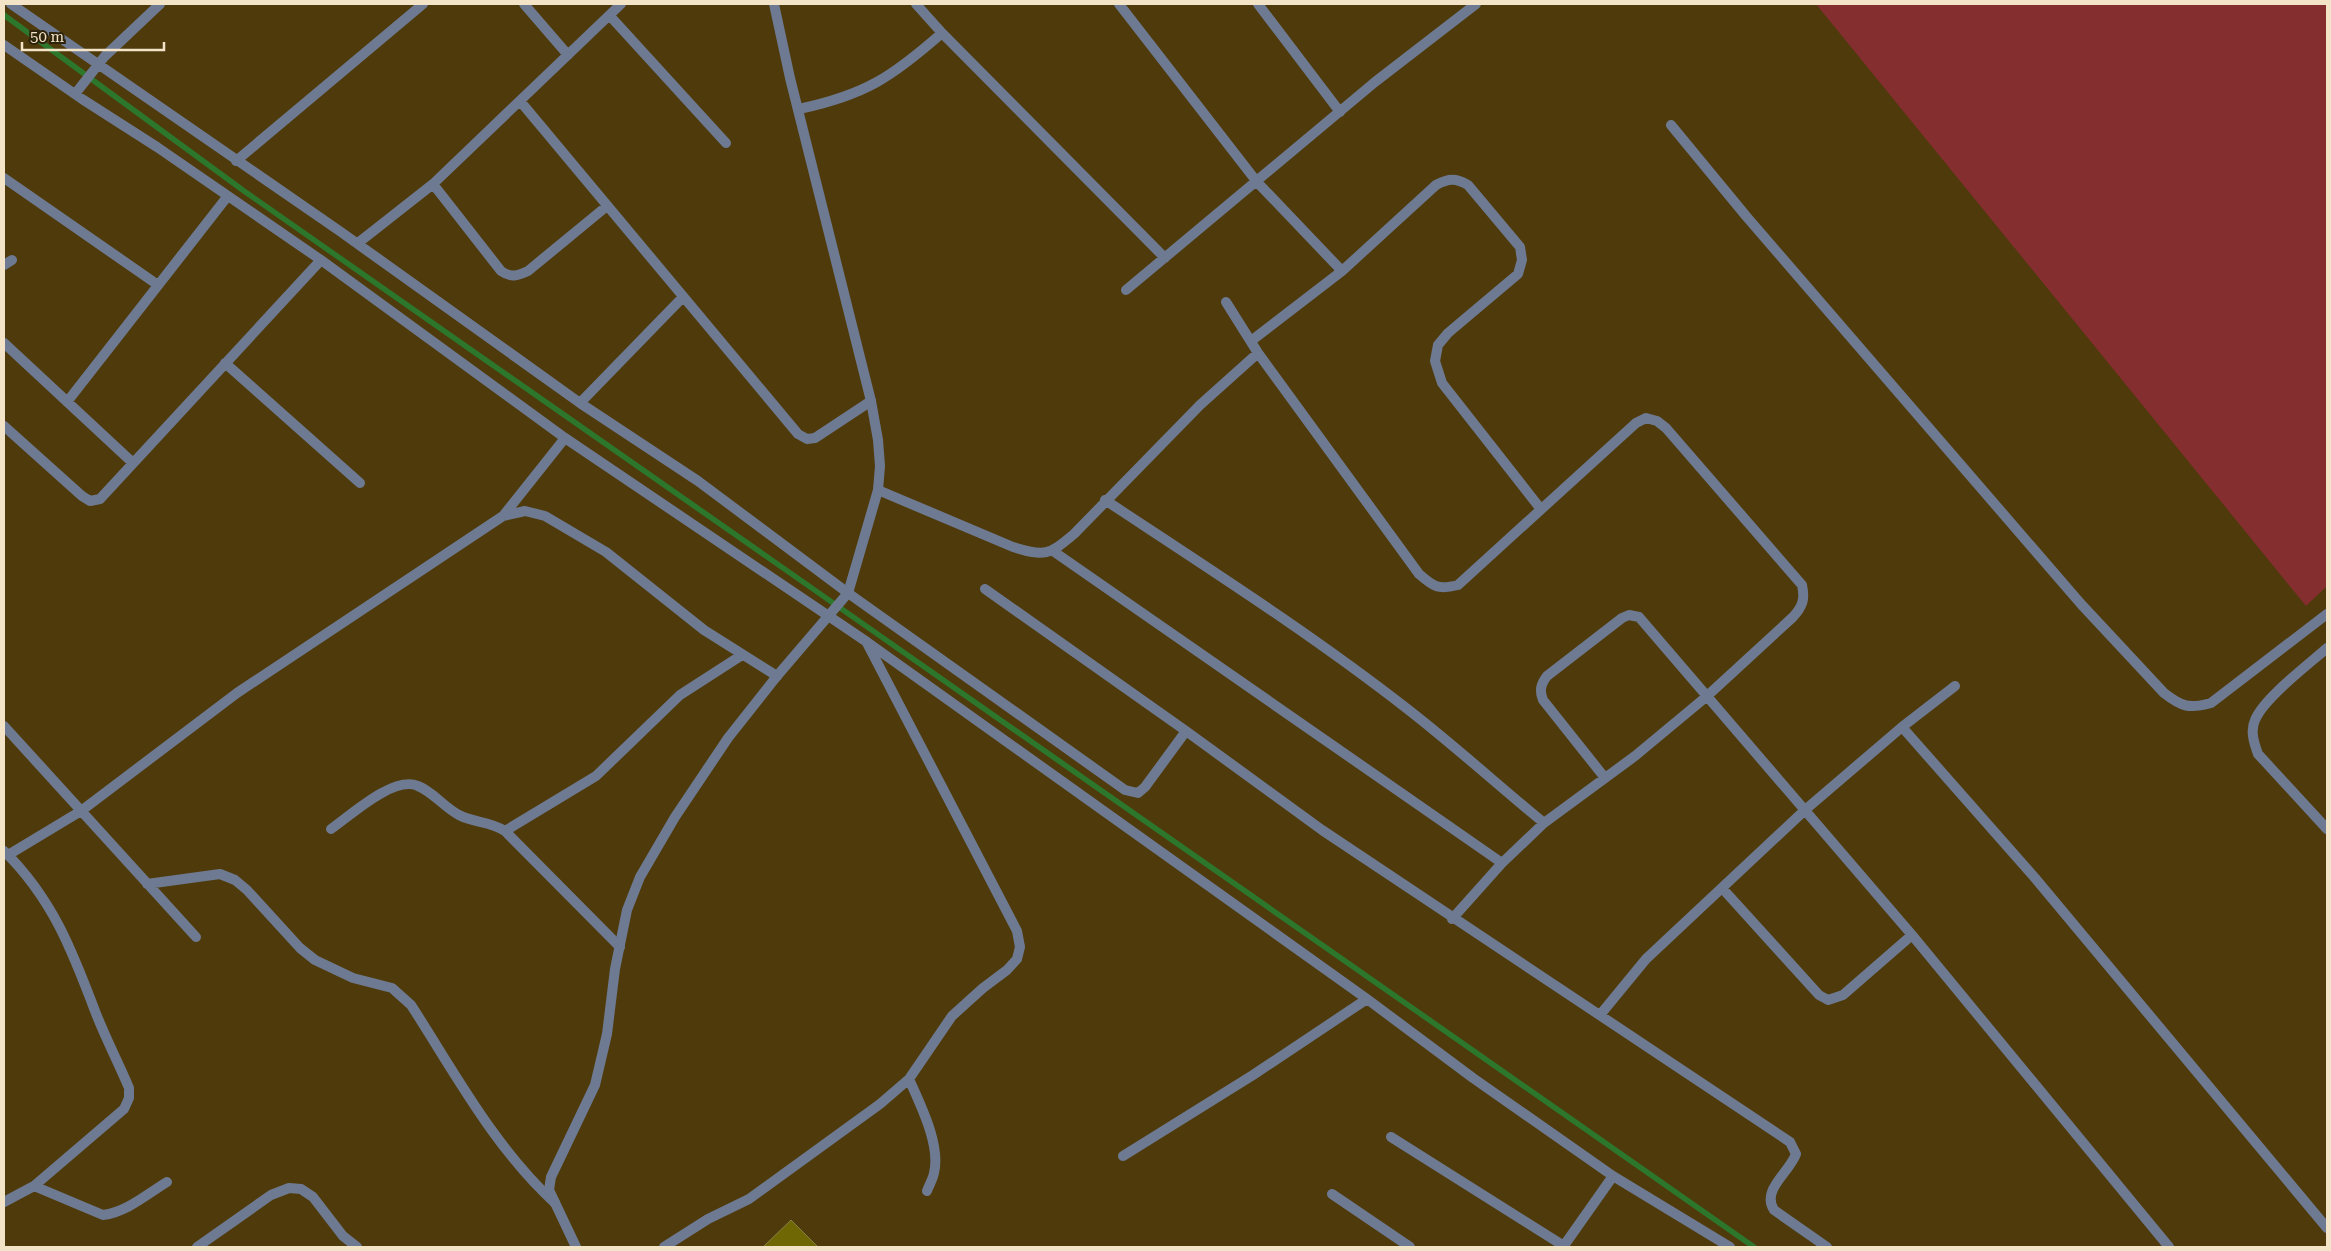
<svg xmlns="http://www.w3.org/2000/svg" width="2331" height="1251" font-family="'Roboto Serif',serif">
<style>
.green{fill:#852e2f}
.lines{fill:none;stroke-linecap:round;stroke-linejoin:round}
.stream{stroke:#2d772d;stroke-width:5.5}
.building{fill:#6f6604;stroke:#868042}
.minor{stroke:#6e7a91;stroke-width:10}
.tertiary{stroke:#6e7a91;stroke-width:10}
</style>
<rect width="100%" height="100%" fill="#4f3a0c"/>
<path class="green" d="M 1816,4 L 2327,4 L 2327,586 L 2306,606 Z"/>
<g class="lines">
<path class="stream" d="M 4,15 L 244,191 L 1754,1247"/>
</g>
<path class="building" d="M 791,1220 L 818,1247 L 763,1247 Z"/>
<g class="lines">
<path class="minor" d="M 11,4 L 341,232 L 580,403 L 698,481 L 848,593 L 1125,790 L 1138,793 L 1145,787 L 1186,731
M 524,4 L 568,55
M 916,4 L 942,33 L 1165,258
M 1119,4 L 1257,182 L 1342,271
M 1258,4 L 1340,112
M 610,16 L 726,143
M 4,45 L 82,99 L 157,147 L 321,260 L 565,438 L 867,642 L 1367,999 L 1473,1078 L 1613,1176 L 1730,1247
M 75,94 L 105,56 L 160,4
M 520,101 L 798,434 L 807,439 L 815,438 L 871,401
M 799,109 C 865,95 892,77 942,33
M 1671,125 L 1746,216 L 2081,604 L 2164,693 C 2182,707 2189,709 2211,703 L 2327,614
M 236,161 L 423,4
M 4,178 L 158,285
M 433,184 L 501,271 C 511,278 517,276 528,271 L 607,206
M 358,243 L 433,184 L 621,4
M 4,265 L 12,260
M 1126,290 L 1375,82 L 1476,4
M 1226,302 L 1258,353 L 1419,574 C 1434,587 1438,590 1458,585 L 1636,423 L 1646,418 L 1657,421 L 1666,428 L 1802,585 C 1805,599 1803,606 1793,617 L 1706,697 L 1635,756 L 1544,823 L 1502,863 L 1452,919
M 1251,341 L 1342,271 L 1436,185 C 1449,178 1456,178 1468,185 L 1520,247 L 1522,260 L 1518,274 L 1448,333 L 1438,345 L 1435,361 L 1442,383 L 1540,508
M 4,343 L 133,463
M 225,363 L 360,483
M 67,402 L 227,197
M 580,403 L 683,297
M 4,426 L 82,496 L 90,501 L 100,499 L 321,260
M 878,490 L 1013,547 C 1045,557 1049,555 1074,534 L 1200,405 L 1258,353
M 1105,500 C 1208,568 1313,635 1410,711 C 1456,747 1499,786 1544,823
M 503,516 L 565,438
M 1053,551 L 1502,863
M 985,589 L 1186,731 L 1322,830 L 1790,1142 L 1796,1154 C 1789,1173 1761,1190 1774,1210 L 1827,1247
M 2327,648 C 2308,665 2264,698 2255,720 C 2250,731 2254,743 2258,754 L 2327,829
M 4,726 L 196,937
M 1902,727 L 2035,878 L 2327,1228
M 1605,778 L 1543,700 C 1539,690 1541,684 1547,676 L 1622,618 L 1629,615 L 1639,617 L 1912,935 L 2169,1247
M 331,829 C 351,815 394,775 418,786 C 433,792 444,807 459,815 C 474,823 490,821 505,831 L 620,947
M 505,831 L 596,776 L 680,695 L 742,655
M 4,851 C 52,898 72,950 95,1011 C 105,1037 118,1062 129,1088 L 129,1098 L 124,1109 L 34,1186 L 4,1202
M 8,855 L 81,811 L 237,693 L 503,516 L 525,511 L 545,516 L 606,552 L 704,630 L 777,676
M 147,884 L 220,874 L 235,880 L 247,890 L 300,948 L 315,960 L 353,978 L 392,988 L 411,1005 C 455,1073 494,1147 555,1203
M 1722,888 L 1819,995 L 1828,1000 L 1843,995 L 1912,935
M 1600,1015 L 1646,959 L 1805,810 L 1902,727 L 1955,686
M 909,1079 C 920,1104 941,1145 934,1173 C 933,1179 929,1185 927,1191
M 1391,1137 L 1564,1246
M 1123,1156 L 1253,1075 L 1367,999
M 34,1186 L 103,1215 C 127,1212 147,1194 167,1182
M 1332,1194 L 1410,1247
M 664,1247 L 708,1219 L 749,1199 L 880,1104 L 909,1079 L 952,1016 L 983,988 L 1007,970 L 1017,959 L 1020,947 L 1017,931 L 867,643
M 1563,1247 L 1613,1176"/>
<path class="tertiary" d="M 197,1247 L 271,1195 L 289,1188 L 301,1189 L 313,1197 L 343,1236 L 357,1247
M 576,1247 L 549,1190 L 551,1177 L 595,1085 L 607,1034 L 615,969 L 627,910 L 640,877 L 675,817 L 728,738 L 777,676 L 848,593 L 878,490 L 880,466 L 878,440 L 871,401 L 790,78 L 774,4"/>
</g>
<rect width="2331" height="1251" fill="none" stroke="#f4e4c7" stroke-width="10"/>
<path d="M22 42v8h142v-8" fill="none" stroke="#f4e4c7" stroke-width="2.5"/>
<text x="30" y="42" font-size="15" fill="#f4e4c7" stroke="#2e230b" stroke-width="4" paint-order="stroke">50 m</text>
</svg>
